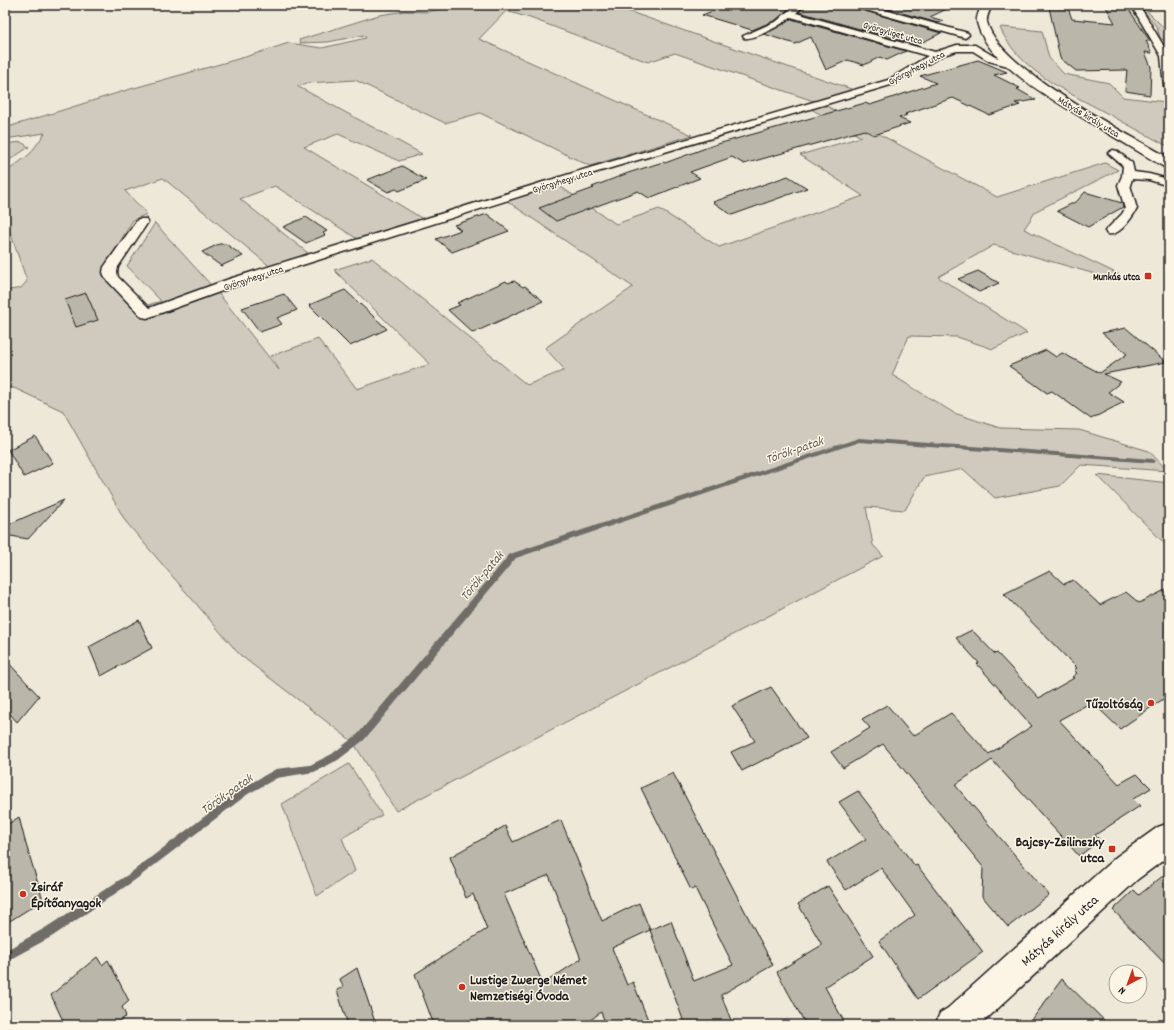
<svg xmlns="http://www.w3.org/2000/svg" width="1174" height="1030" font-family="Dekko,sans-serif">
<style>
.green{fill:#cfcabd;stroke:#76736c;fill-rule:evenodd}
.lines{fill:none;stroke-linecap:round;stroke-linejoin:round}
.stream{fill:#6f6c67;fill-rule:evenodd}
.building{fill:#bab6aa;stroke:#1c1c1c;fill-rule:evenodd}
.minor-casing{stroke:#1c1c1c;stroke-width:3}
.secondary-casing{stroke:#1c1c1c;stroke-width:3}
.minor{fill:#fcf5e5;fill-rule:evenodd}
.secondary{fill:#fcf5e5;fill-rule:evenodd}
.poi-dot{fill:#c8321e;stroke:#fcf5e5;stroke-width:1.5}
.labels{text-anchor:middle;stroke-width:3;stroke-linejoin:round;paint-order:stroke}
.far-street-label{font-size:10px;fill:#1c1c1c;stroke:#fcf5e5}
.far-poi-label{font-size:10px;font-weight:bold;fill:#1c1c1c;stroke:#fcf5e5;text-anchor:end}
.water-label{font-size:13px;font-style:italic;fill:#5b5854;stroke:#fcf5e5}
.near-poi-label{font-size:14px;font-weight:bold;fill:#1c1c1c;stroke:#fcf5e5;text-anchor:end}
.near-street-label{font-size:14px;fill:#1c1c1c;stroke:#fcf5e5}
</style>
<rect width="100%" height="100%" fill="#eee8d9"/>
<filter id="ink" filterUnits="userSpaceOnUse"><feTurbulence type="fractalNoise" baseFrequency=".025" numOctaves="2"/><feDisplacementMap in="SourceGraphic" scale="8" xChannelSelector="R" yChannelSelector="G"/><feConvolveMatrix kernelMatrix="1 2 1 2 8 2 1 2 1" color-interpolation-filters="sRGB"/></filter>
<g filter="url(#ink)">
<path class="green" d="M 459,5 L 621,5 L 619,8 L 854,90 L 821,103 L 997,197 L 1105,163 L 1118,170 L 1036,211 L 1024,229 L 1120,275 L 1102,276 L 994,245 L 938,277 L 1027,333 L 993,349 L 957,337 L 909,336 L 892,375 L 954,413 L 1000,428 L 1079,430 L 1149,451 L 1168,471 L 1081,465 L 1060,486 L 995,498 L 963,469 L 924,477 L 905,510 L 866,507 L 873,545 L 883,556 L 396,811 L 353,742 L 240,655 L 126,522 L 63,411 L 14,388 L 5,388 L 5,291 L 21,288 L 27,281 L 9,229 L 5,229 L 5,173 L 30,154 L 45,133 L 5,139 L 5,128 L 127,90 L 245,57 L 289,43 L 322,48 L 366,38 L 364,35 L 328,42 L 300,43 L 299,40 L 379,15 L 405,11 L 427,12 ZM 506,11 L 530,18 L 648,62 L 675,53 L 825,105 L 811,109 L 861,137 L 800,155 L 863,196 L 719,247 L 659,209 L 616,224 L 549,179 L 498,195 L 633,287 L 545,348 L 565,370 L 527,385 L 372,258 L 334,270 L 430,364 L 357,389 L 318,339 L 271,356 L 279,370 L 219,294 L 155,223 L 127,266 L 161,301 L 141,307 L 104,279 L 103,270 L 133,220 L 147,214 L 125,191 L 163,178 L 273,269 L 308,253 L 240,199 L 275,186 L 359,240 L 423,219 L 304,147 L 338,134 L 399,161 L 422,154 L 297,86 L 308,83 L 355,80 L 445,123 L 480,113 L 590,166 L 692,135 L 479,39 Z
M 1142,9 L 1145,9 L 1169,33 L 1169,42 L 1165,41 L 1160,38 L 1157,27 Z
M 1002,27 L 1042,31 L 1049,58 L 1064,74 L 1109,83 L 1123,97 L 1166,102 L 1169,110 L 1169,147 C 1146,134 1122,122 1099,109 C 1061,89 1019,69 1000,28 Z
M 21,142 L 29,147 L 5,163 L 5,144 Z
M 1097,475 L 1169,483 L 1169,548 Z
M 349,764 L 382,815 L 342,838 L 355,871 L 317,896 L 282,804 Z"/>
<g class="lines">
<path class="stream" d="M 859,438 L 1153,459 L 1156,461 L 1153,463 L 859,442 L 516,558 L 364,740 L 338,760 L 314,772 L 277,778 L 248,794 L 135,880 L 53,936 L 5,962 L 5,951 L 45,928 L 129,874 L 242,788 L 276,769 L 310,765 L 332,754 L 358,734 L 510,554 Z"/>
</g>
<path class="building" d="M 728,5 L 793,5 L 776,20 L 752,30 L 702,15 Z
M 806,5 L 853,5 L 855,8 L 941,33 L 917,45 L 799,12 Z
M 873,5 L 955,5 L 930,17 L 944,21 L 938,23 Z
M 1105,5 L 1126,5 L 1150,41 L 1146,41 L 1152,53 L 1145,52 L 1151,67 L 1150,95 L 1125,91 L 1127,70 L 1076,71 L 1060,58 L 1049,7 L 1068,8 L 1072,19 L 1115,23 Z
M 791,19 L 906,51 L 887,60 L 880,57 L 864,65 L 848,60 L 826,70 L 811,37 L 795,44 L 764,34 Z
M 978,60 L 1007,72 L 994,75 L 1020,88 L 1017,89 L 1036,100 L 1015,103 L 1020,105 L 989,115 L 953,98 L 905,114 L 907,115 L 899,118 L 910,123 L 874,135 L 864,130 L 744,164 L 732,157 L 690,172 L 700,178 L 649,198 L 638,191 L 556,221 L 539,208 L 594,188 L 592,187 L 628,173 L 663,162 L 665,163 L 714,145 L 865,103 L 870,105 L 936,83 L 920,76 Z
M 402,166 L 426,180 L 399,191 L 396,189 L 388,192 L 367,180 Z
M 788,176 L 807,188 L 732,215 L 713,202 Z
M 1085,192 L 1122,203 L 1123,207 L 1088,227 L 1057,211 L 1077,201 Z
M 487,214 L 509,231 L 452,252 L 436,239 L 461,230 L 454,225 Z
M 306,217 L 327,231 L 323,233 L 325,235 L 306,243 L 283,227 Z
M 219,244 L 226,244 L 243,256 L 221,266 L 202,252 Z
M 978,271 L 999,283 L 979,292 L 958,279 Z
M 506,281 L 508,283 L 514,281 L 523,287 L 525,286 L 543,301 L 473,333 L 448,310 L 460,305 L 457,303 Z
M 345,290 L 387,329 L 350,346 L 309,305 Z
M 86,293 L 98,320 L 76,327 L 65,300 Z
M 284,294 L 297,310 L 277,318 L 282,324 L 260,332 L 242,308 Z
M 1126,328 L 1166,362 L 1104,374 L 1121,382 L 1108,392 L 1124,402 L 1091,419 L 1052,391 L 1047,393 L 1009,366 L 1046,350 L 1056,357 L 1062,353 L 1100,373 L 1127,354 L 1102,333 Z
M 35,436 L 53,463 L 24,477 L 8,450 Z
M 64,500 L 28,539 L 5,535 L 5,526 Z
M 1050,571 L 1064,584 L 1073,580 L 1100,605 L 1126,592 L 1139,603 L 1169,588 L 1169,695 L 1120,729 L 1092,702 L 1059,720 L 1119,784 L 1137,774 L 1151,788 L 1133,799 L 1140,806 L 1095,835 L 1100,840 L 1079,856 L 992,760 L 955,785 L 1049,895 L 1008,927 L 982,896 L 983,867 L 883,744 L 843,768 L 831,752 L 870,728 L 862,719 L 887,705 L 913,736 L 951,713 L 989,754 L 1032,726 L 977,664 L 979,663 L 956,638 L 972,630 L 995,654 L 997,653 L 1039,698 L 1074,678 L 1072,677 L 1077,673 L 1074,670 L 1077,668 L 1004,594 Z
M 139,620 L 152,648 L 101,676 L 89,647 Z
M 5,659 L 39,696 L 17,722 L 5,708 Z
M 771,687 L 807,738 L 768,759 L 767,758 L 742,771 L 731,752 L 755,741 L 732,706 Z
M 673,773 L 773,965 L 721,995 L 733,1025 L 685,1025 L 650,930 L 671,921 L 694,981 L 733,965 L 695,888 L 691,890 L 641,788 Z
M 858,791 L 915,866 L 917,865 L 983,952 L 918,999 L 879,941 L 915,915 L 881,868 L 846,890 L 827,862 L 866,839 L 839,802 Z
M 19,817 L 25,841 L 43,900 L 5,924 L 5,826 Z
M 561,820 L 602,921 L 639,903 L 650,930 L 612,948 L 627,985 L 633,982 L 650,1025 L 606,1025 L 601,1012 L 584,1025 L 434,1025 L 415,974 L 487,929 L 473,894 L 466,898 L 450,857 L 505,826 L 513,842 ZM 549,875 L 581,959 L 543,984 L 504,894 Z
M 1169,871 L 1169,968 L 1113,910 L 1134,890 L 1139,895 Z
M 828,886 L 873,956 L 825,987 L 846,1025 L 806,1025 L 777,972 L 822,945 L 798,904 Z
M 97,957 L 102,965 L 108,960 L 129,1001 L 122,1007 L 126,1016 L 116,1025 L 65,1025 L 51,995 Z
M 357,968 L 376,1025 L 348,1025 L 337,990 L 343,987 L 340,979 Z
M 1062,979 L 1109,1025 L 1028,1025 Z"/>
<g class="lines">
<defs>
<path id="minor" d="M 795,5 L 804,5 L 796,13 L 935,52 L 957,45 L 975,45 L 995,57 L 1015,62 L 1016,64 L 1012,67 L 989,61 L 973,51 L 957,51 L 943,55 L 894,84 L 594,173 L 239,285 L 147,318 L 142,317 L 105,278 L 103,272 L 104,267 L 138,219 L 146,219 L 148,222 L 118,267 L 117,272 L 118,277 L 149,308 L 229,279 L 586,169 L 888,80 L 928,56 L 791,17 C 783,24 755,40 744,38 L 743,36 L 777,21 Z
M 854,5 L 867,5 L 968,33 L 969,35 L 965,38 L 962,37 L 855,7 Z
M 1131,5 L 1139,5 L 1169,55 L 1169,89 L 1164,86 L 1161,56 Z
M 1113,150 L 1117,151 L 1132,163 L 1134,172 L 1149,174 L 1168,179 L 1169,186 L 1149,180 L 1132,179 L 1130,185 L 1137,209 C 1131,219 1119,237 1107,234 L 1105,231 L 1122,214 L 1125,209 L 1118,185 L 1122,176 L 1123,166 L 1108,153 Z"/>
<path id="secondary" d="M 982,5 L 992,5 C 990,10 986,17 987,22 C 998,69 1127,133 1169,158 L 1169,168 L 1164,167 C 1140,152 1115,138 1091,123 C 1057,102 986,64 977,22 C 976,16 980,10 982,5 Z
M 1169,823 L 1169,856 L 1138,879 L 980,1025 L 935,1025 L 940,1013 L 948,1008 L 1116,857 L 1158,827 Z"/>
</defs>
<use href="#minor" class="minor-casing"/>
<use href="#secondary" class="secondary-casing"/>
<use href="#minor" class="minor"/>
<use href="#secondary" class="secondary"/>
</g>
</g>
<g class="poi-dot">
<rect x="1144" y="272" width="8" height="8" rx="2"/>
<circle cx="1151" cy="703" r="4"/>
<rect x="1108" y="845" width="8" height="8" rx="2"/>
<circle cx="23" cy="894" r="4"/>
<circle cx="462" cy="987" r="4"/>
</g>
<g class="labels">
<g class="far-street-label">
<text transform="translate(893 32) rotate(16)" y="4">Györgyliget utca</text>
<text transform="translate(916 67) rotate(-28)" y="4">Györgyhegy utca</text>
<text transform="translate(1089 116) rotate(31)" y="4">Mátyás király utca</text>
<text transform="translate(562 180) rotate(-17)" y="4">Györgyhegy utca</text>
<text transform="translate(253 277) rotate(-18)" y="4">Györgyhegy utca</text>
</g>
<g class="far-poi-label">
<text x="1140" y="280">Munkás utca</text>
</g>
<g class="water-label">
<text transform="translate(794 449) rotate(-19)" y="5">Török-patak</text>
<text transform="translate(481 575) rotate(-50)" y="5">Török-patak</text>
<text transform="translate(226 793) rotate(-35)" y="5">Török-patak</text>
</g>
<g class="near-poi-label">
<text x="1143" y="708">Tűzoltóság</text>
<text x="1104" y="846">Bajcsy-Zsilinszky<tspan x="1104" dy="16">utca</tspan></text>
<text x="31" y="891" text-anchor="start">Zsiráf<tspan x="31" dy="16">Építőanyagok</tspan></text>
<text x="470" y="984" text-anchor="start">Lustige Zwerge Német<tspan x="470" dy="16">Nemzetiségi Óvoda</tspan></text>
</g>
<g class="near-street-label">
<text transform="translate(1059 930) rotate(-42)" y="5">Mátyás király utca</text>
</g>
</g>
<rect width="1174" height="1030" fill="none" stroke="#fcf5e5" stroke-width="20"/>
<rect x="10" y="10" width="1154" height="1010" fill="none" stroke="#1c1c1c" stroke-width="1.5" filter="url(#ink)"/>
<g transform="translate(1128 984) rotate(221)"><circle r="19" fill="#fcf5e5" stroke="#a29e95"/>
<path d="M0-3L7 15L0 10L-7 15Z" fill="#c8321e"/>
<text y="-6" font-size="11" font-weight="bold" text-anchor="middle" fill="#1c1c1c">N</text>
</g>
</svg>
